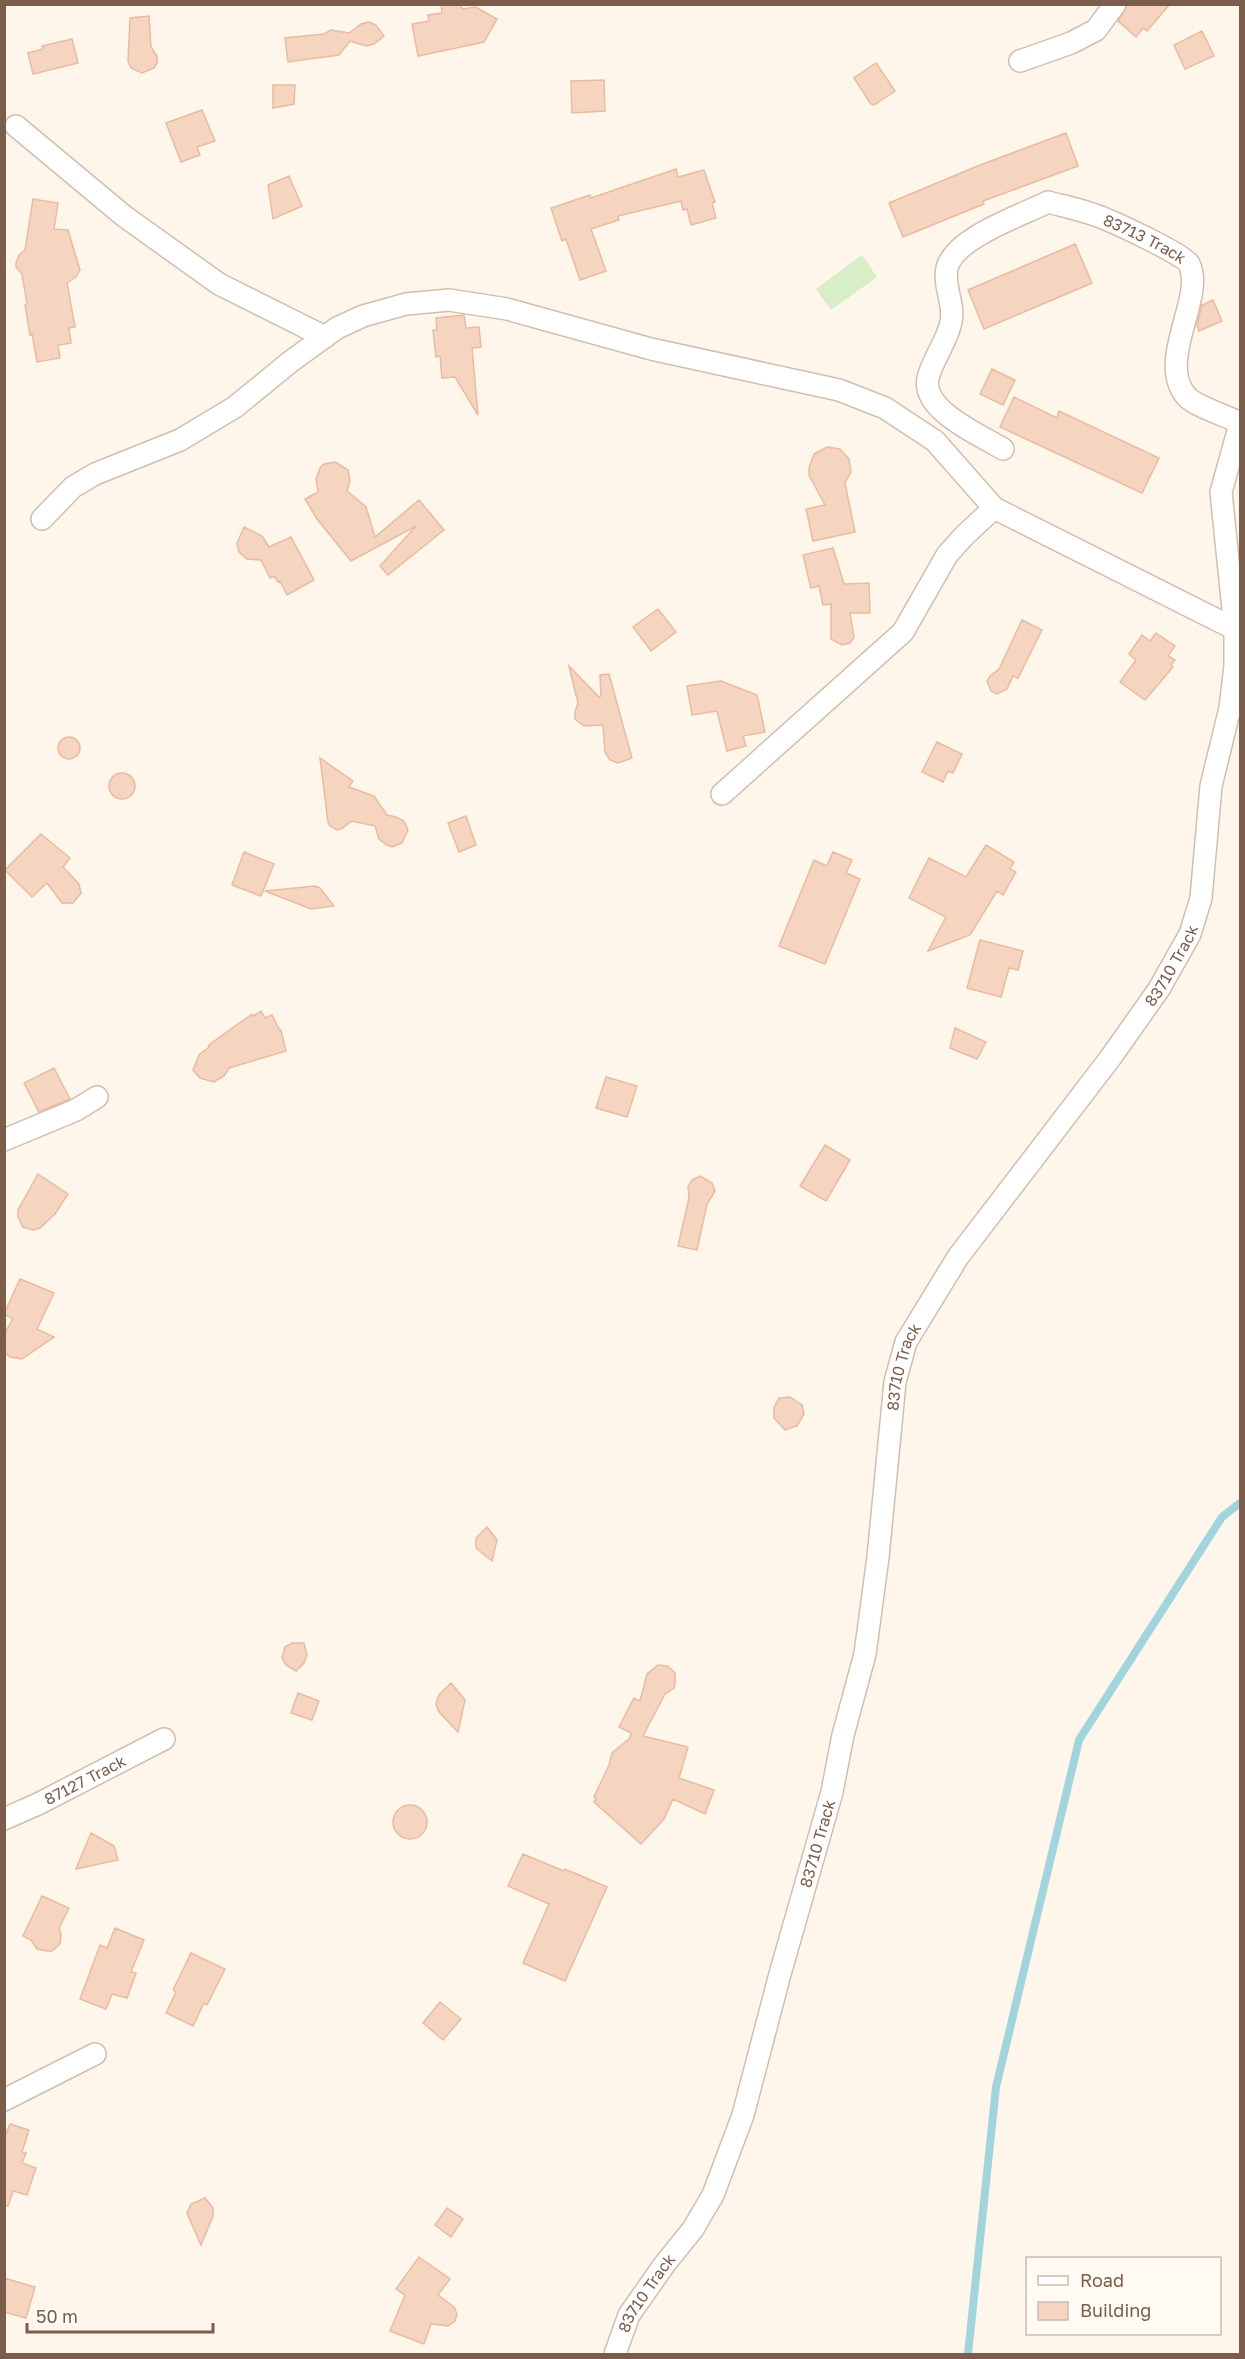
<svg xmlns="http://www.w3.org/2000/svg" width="1245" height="2359" font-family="'Golos Text',sans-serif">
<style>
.green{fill:#d7eec6}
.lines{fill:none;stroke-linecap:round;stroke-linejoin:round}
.stream{stroke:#a1d4dd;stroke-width:8}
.building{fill:#f5d5c0;stroke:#e9bb9f;stroke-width:1.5}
.minor-casing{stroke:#d2beae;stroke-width:24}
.minor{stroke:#fff;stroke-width:21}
.labels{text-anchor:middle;stroke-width:4.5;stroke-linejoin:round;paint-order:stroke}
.street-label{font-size:16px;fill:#7c5c4a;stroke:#fffaf2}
</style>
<rect width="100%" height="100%" fill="#fef6ea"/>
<path class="green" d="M 862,255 L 877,277 L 831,310 L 816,289 Z"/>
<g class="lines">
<path class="stream" d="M 968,2354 L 996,2087 L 1079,1740 L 1222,1517 L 1240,1503"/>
</g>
<path class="building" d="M 441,4 L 461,4 L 462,9 L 476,7 L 497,19 L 484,42 L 418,56 L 412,24 L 429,21 L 428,15 L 442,13 Z
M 1128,4 L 1170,4 L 1147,31 L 1143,28 L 1136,37 L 1118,21 Z
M 149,16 L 151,47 L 157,56 L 157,63 L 154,68 L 142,73 L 131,68 L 128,61 L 130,18 Z
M 369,22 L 376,25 L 384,36 L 374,44 L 366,46 L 350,41 L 339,55 L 288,62 L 285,38 L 324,34 L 331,30 L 349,33 L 361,24 Z
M 1202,31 L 1214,56 L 1185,69 L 1174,45 Z
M 72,39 L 78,63 L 33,74 L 28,53 L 43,49 L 42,46 Z
M 876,63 L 895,91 L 874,105 L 871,104 L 854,78 Z
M 604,80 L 605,111 L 572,113 L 571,81 Z
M 273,85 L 295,85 L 294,104 L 273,108 Z
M 202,110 L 215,141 L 197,147 L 200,155 L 181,162 L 166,123 Z
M 1066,133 L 1078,166 L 983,201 L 984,204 L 903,237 L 889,203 L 980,165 Z
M 676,169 L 678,177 L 704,170 L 715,202 L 712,203 L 716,218 L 691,225 L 687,209 L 683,210 L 681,201 L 618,216 L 619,220 L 591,229 L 606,271 L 580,280 L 566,239 L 562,241 L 551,208 L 590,195 L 591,198 Z
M 289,176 L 302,206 L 273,219 L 268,185 Z
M 33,199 L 58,203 L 54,229 L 68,230 L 80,270 L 76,277 L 67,283 L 75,327 L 69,328 L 71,343 L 58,345 L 60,358 L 37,362 L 32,334 L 30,335 L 25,305 L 27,304 L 22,274 L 16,267 L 16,263 L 19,255 L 25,250 Z
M 1075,244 L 1092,283 L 984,329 L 968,290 Z
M 1213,300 L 1222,321 L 1199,331 L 1197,325 L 1202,305 Z
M 464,315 L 466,328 L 479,327 L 481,347 L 472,348 L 478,415 L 455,377 L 442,378 L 440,356 L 436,357 L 433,330 L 437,330 L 436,318 Z
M 992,369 L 1015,380 L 1003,405 L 980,394 Z
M 1014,397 L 1057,418 L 1059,411 L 1159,458 L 1142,493 L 1000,427 Z
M 827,447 L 840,449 L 849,459 L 851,472 L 845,483 L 855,532 L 813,541 L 806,509 L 825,505 L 809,475 L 809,468 L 814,454 Z
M 335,462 L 348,470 L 350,481 L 347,491 L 366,507 L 375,537 L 419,500 L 444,530 L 388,575 L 380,566 L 416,526 L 351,561 L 317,519 L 305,499 L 318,492 L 316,479 L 320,468 L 324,464 Z
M 244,527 L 262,536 L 269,547 L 291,537 L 314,580 L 287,595 L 280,581 L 278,582 L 274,576 L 270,578 L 261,560 L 247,559 L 239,552 L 237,543 Z
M 833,548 L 844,584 L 869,583 L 870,613 L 850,613 L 854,637 L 850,643 L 842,645 L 831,639 L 831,604 L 823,605 L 819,586 L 811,588 L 803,555 Z
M 658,609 L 676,632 L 651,651 L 633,627 Z
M 1022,620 L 1042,630 L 1018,678 L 1013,676 L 1007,689 L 997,694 L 991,691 L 987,681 L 990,676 L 999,669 Z
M 1156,633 L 1175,646 L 1168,656 L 1175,660 L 1171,665 L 1173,667 L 1145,700 L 1120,682 L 1136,660 L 1129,654 L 1142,635 L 1150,641 Z
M 569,666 L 599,697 L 601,696 L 600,675 L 609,674 L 632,758 L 618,763 L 610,760 L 605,752 L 603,725 L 584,726 L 575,719 L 575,712 L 578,703 Z
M 721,681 L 757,695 L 765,732 L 743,736 L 746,746 L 727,751 L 717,711 L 692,715 L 687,686 Z
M58 748a11 11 0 1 1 22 0a11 11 0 1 1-22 0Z
M 937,742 L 962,754 L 953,773 L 948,771 L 943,782 L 922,772 Z
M 320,758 L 353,781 L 349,787 L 374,796 L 387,815 L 396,817 L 404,821 L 408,830 L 402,843 L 392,847 L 387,845 L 379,839 L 375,826 L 352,821 L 341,829 L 337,830 L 330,826 L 328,822 Z
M109 786a13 13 0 1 1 26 0a13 13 0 1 1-26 0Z
M 466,816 L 476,845 L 459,852 L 448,823 Z
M 41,834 L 70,858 L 63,867 L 79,884 L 81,893 L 73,903 L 62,903 L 47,883 L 32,897 L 5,870 Z
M 986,845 L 1014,862 L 1010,869 L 1016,872 L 1003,895 L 997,891 L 970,935 L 928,951 L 946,917 L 909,898 L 929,858 L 966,877 Z
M 244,852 L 274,864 L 261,896 L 232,885 Z
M 833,852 L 852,860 L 846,873 L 860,879 L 825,964 L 779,946 L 814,860 L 827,866 Z
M 315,886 L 320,888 L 334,906 L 311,909 L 265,891 Z
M 980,940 L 1023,951 L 1018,970 L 1009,968 L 1001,997 L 967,988 Z
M 261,1011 L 265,1018 L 272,1015 L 280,1031 L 281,1030 L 286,1051 L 229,1068 L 224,1076 L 214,1082 L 200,1078 L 193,1070 L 199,1055 L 209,1047 L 209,1045 L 252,1014 L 253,1016 Z
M 955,1028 L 986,1042 L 977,1059 L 950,1048 Z
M 54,1068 L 70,1099 L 39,1112 L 24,1083 Z
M 606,1077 L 637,1086 L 627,1117 L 596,1108 Z
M 825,1145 L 850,1160 L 826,1201 L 800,1186 Z
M 38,1174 L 68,1194 L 55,1214 L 40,1228 L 33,1230 L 23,1227 L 18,1217 L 18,1210 Z
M 700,1176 L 712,1183 L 715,1191 L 707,1204 L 697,1250 L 678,1246 L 689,1198 L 688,1187 L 692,1180 Z
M 20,1279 L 54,1293 L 37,1329 L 54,1337 L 22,1359 L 10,1357 L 4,1352 L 4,1334 L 13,1319 L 4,1314 Z
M 790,1397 L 802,1405 L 804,1414 L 797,1426 L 785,1430 L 774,1418 L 774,1408 L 779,1398 Z
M 487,1527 L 497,1540 L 492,1561 L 476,1548 L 476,1538 Z
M 292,1643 L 304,1643 L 307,1655 L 304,1663 L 296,1671 L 286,1665 L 282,1658 L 285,1647 Z
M 658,1665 L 667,1666 L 671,1669 L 675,1673 L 675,1683 L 674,1688 L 665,1694 L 643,1736 L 688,1747 L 679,1778 L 714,1790 L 705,1814 L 673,1799 L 664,1819 L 641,1844 L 594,1802 L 596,1798 L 594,1797 L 609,1765 L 612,1753 L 630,1738 L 631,1733 L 619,1727 L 634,1698 L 640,1701 L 647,1674 Z
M 451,1683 L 465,1700 L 458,1732 L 439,1712 L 436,1704 L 439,1695 Z
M 298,1693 L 319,1701 L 312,1720 L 291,1713 Z
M393 1822a17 17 0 1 1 34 0a17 17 0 1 1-34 0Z
M 91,1833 L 114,1846 L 118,1860 L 76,1869 Z
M 523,1854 L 564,1871 L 565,1869 L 607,1887 L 565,1981 L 523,1963 L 549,1904 L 508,1886 Z
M 42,1896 L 69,1908 L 59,1928 L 61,1934 L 60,1944 L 52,1951 L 47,1951 L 37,1949 L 31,1940 L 23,1936 Z
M 115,1928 L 144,1940 L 131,1972 L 136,1973 L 127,1998 L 112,1994 L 106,2009 L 80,1999 L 100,1945 L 107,1948 Z
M 191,1953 L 225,1969 L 207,2005 L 204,2003 L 193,2026 L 166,2013 L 176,1992 L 173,1990 Z
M 440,2002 L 461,2019 L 443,2040 L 423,2023 Z
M 10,2124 L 29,2130 L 22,2152 L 26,2153 L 22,2163 L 36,2168 L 27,2195 L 13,2191 L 8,2206 L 4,2205 L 4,2139 Z
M 205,2198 L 213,2208 L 213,2216 L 201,2245 L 187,2213 L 191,2204 Z
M 447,2208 L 463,2219 L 451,2237 L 435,2225 Z
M 419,2257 L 450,2279 L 438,2295 L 454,2307 L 457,2314 L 455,2321 L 448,2326 L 431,2324 L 424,2344 L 390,2331 L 405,2295 L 396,2289 Z
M 4,2278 L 35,2287 L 26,2318 L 4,2312 Z"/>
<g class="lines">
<defs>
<g id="minor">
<path d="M 1020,61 L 1071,43 L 1096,30 L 1115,4"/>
<path d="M 16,126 L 124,216 L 219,284 L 325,337"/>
<path id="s1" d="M 1003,449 C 980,435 921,410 928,378 C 933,358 947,342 951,322 C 955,305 943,286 947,268 C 954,238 1022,215 1048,202 C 1063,206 1078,209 1092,214 C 1108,219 1182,253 1189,264 C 1206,297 1155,361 1187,397 C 1197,407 1227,416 1240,423"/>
<path d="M 42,519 L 73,487 L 95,474 L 180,440 L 235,407 L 290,362 L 337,328 L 363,316 L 406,304 L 449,300 L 507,309 L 651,349 L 839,390 L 885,408 L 935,441 L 994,508 L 1235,629"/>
<path d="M 722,794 L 903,632 L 947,555 L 964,536 L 994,508"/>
<path d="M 4,1140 L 76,1110 L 97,1097"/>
<path id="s2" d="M 4,1819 L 38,1804 L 164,1739"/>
<path d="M 4,2100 L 95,2054"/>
<path id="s3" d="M 615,2354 L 629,2315 L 664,2265 L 693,2229 L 713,2195 L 743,2115 L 780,1974 L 832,1792 L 843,1735 L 865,1654 L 878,1557 L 895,1382 L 906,1342 L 958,1257 L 1111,1057 L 1159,989 L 1190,934 L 1201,898 L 1211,786 L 1230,708 L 1235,666 L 1235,629 L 1221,492 L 1240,424"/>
</g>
</defs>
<use href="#minor" class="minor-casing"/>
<use href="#minor" class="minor"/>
</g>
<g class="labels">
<g class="street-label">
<text dy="6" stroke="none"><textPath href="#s1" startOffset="452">83713 Track</textPath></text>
<text dy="6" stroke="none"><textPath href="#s3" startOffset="1527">83710 Track</textPath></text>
<text dy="6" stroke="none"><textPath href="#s3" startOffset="1041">83710 Track</textPath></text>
<text dy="6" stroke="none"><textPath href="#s2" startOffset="90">87127 Track</textPath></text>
<text dy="6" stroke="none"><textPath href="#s3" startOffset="555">83710 Track</textPath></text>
<text dy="6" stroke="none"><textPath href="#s3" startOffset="69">83710 Track</textPath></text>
</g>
</g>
<rect width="1245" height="2359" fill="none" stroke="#7c5c4a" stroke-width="12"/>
<rect x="1026" y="2257" width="195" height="78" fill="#fffaf2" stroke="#cbbbaf" stroke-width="1.5"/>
<rect x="1038" y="2276" width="30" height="9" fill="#ffffff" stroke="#cbbbaf" stroke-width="1.5"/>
<text x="1080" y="2287" font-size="18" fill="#7c5c4a">Road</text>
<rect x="1038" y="2302" width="30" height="18" fill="#f5d5c0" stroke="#cbbbaf" stroke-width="1.5"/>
<text x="1080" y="2317" font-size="18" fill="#7c5c4a">Building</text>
<path d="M27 2323v9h186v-9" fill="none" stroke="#7c5c4a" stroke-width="3"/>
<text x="36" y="2323" font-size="18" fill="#7c5c4a" stroke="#fffaf2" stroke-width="4.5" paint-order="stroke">50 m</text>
</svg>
